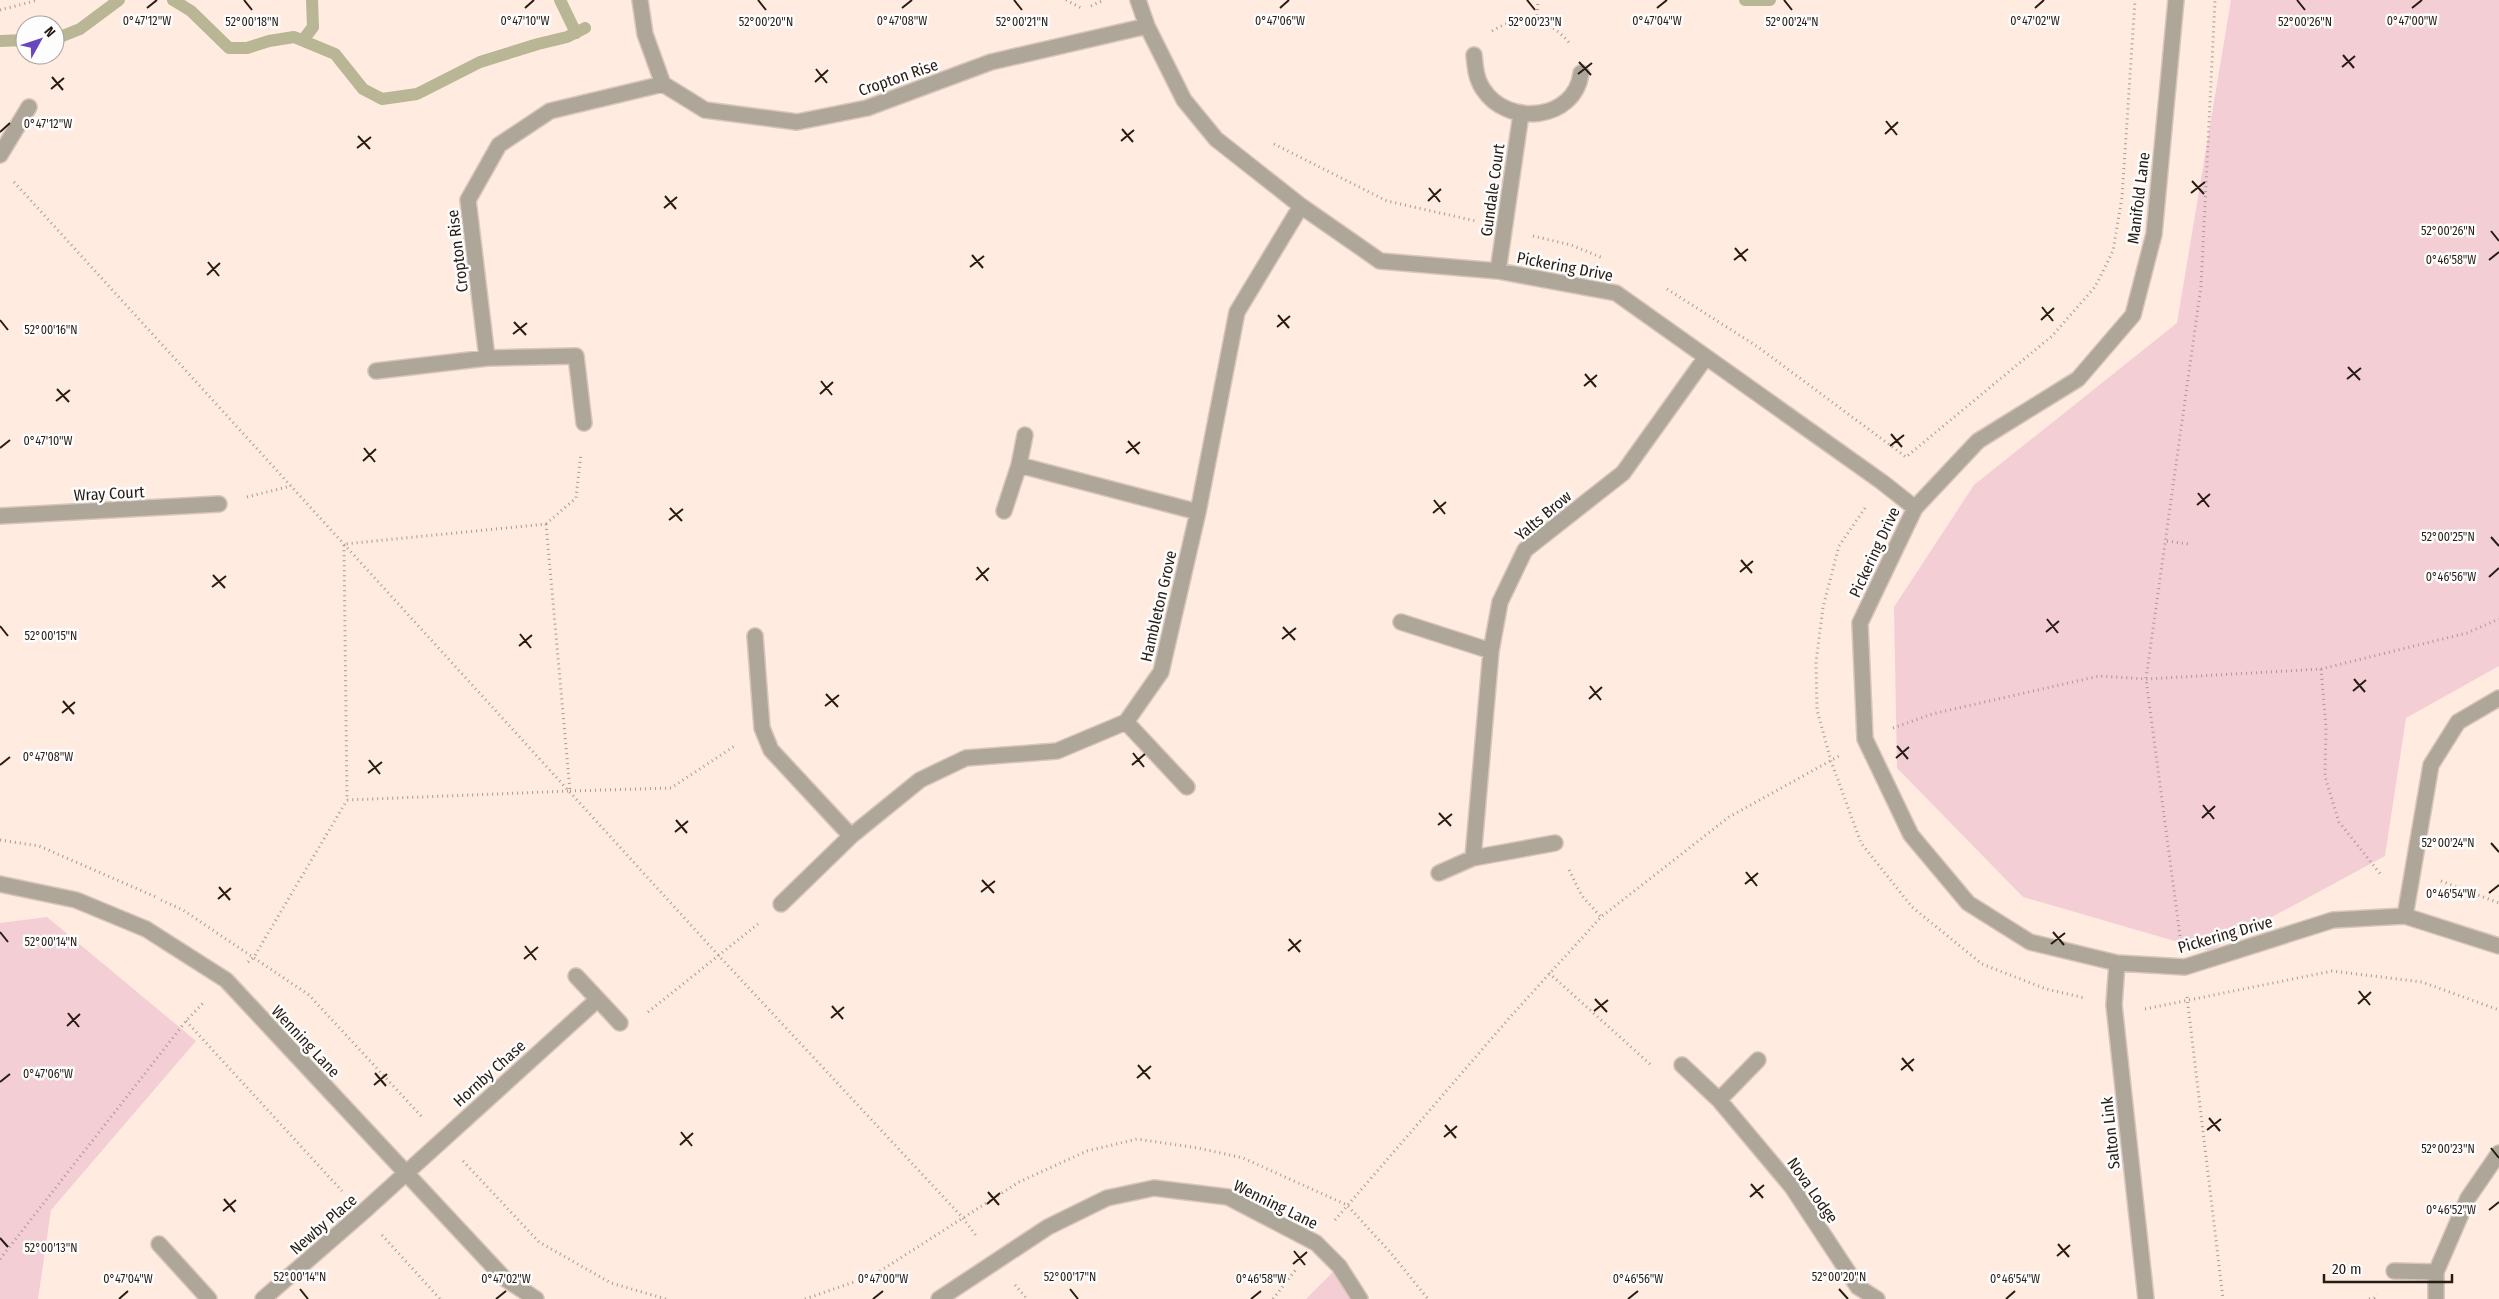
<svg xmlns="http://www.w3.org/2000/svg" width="2499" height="1299" font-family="'Fira Sans Condensed',sans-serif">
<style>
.green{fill:#f3ced5}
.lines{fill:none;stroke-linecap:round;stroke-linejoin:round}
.stream{stroke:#b8b694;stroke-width:12}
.minor-casing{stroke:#d8c6ba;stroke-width:18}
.path{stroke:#aa9a8f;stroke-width:3;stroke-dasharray:1 4;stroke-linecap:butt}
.minor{stroke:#aea699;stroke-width:15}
.ticks{fill:none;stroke:#271c14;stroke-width:2}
.labels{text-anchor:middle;stroke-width:5;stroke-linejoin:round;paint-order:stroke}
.street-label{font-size:16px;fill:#271c14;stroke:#fdfdfd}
.ticks-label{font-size:12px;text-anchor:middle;fill:#271c14;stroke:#fdfdfd;stroke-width:5;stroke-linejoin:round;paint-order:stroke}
</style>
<rect width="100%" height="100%" fill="#ffebdf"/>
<path class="green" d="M 2231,0 L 2499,0 L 2499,666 L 2406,718 L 2385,856 L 2209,951 L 2023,897 L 1897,768 L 1894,607 L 1974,485 L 2177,323 Z
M 47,917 L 196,1041 L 51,1210 L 38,1299 L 0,1299 L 0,923 Z
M 1339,1266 L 1355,1299 L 1306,1299 Z"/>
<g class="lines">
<path class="stream" d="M 173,0 L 191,11 L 229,48 L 247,48 L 269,41 L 294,37 L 335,54 L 363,89 L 382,99 L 417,94 L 480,62 L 538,44 L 567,37 L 585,28
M 560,0 L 576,33
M 1745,0 L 1770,0
M 55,39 L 80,29 L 119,0
M 303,40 L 313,27 L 312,0
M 0,41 L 25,40"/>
<defs>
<path id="minor" d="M 640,0 L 645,34 L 663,84 L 705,110 L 797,122 L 867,108 L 991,62 L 1147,26
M 1138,0 L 1147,26 L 1184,100 L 1216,139 L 1301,206 L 1380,261 L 1498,271 L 1616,293 L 1882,482 L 1915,508
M 2176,0 L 2154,234 L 2133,315 L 2078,379 L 1978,441 L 1915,508 L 1860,623 L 1865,739 L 1911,835 L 1968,903 L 2030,942 L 2117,963 L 2185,967 L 2333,920 L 2405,916 L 2499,946
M 1474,55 C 1475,66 1476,79 1483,89 C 1507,127 1575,121 1581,73
M 0,155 L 29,107
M 1498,271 L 1521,114
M 487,358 L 468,200 L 499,145 L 550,111 L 663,84
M 376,371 L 487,358 L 576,356 L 584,423
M 1019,465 L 1198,512
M 1004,511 L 1019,465 L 1025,435
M 0,516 L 219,504
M 1401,622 L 1491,651
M 755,636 L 762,728 L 771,750 L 851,836
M 1126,722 L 1187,787
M 1473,858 L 1491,651 L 1500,602 L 1525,550 L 1623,473 L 1706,357
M 1439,873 L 1473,858 L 1555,843
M 0,884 L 76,900 L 146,929 L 226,980 L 504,1278 L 536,1299
M 781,904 L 851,836 L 920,780 L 966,758 L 1057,751 L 1126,722 L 1161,672 L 1198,512 L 1237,312 L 1301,206
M 2405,916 L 2431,765 L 2458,722 L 2499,698
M 2117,963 L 2114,1005 L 2146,1299
M 576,976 L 620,1023
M 1682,1065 L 1719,1100 L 1792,1187 L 1858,1287 L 1877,1299
M 1719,1100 L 1758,1060
M 159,1244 L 209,1299
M 2394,1271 L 2436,1272
M 263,1299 L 362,1213 L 597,1000
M 939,1299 L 1048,1227 L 1107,1198 L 1154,1188 L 1228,1197 L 1316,1243 L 1339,1266 L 1360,1299
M 2436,1299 L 2436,1272 L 2468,1198 L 2499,1153"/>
</defs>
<use href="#minor" class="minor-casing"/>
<path class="path" d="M 1066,0 L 1083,9
M 1091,6 L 1104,0
M 0,10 L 38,0
M 1537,20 L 1538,0
M 1492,31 C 1522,13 1549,17 1571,45
M 1274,144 L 1387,201 L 1476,221
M 14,182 L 720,957 L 962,1217 L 977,1237
M 1533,236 L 1571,245 L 1603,258
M 1667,289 L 1758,347 L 1906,457 L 2052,336 L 2095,287 L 2113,251 L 2122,197 L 2135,0
M 247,497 L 291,486
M 1865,508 L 1839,546 L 1823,607 L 1816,662 L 1817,710 L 1831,761 L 1861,843 L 1912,907 L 1982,964 L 2046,989 L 2085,998
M 546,524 L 570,791 L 347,800 L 344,544 Z
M 546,524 L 576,498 L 581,453
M 2167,541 L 2188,544
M 2321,669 L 2326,727 L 2325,777 L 2339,822 L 2382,876
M 1893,728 L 1932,714 L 2099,676 L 2146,679 L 2321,669 L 2467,633 L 2499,619
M 570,791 L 671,788 L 736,745
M 0,840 L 39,846 L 156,897
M 1569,870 L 1582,896 L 1601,917
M 2441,881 L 2499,903
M 161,900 L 183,910 L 309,995 L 423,1118
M 2180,936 L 2146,679 L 2201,286 L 2215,0
M 248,962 L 254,957 L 347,800
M 1549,973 L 1651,1065
M 2187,997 L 2223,1299
M 2145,1009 L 2332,971 L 2422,982 L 2499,1010
M 648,1012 L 758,924
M 186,1021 L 342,1191
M 463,1161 L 539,1242 L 611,1283 L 666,1299
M 1335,1220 L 1511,1016 L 1601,917 L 1729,817 L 1839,756
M 382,1235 L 440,1299
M 0,1259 L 186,1021 L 205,1001
M 1015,1285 L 1027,1299
M 805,1299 L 874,1275 L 1019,1182 L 1087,1151 L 1137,1139 L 1198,1148 L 1243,1158 L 1347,1205 L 1390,1252 L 1428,1299
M 1273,1299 L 1297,1268
M 2369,1299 L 2374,1298 L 2377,1294"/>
<use href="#minor" class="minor"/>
</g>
<path class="ticks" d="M 244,0 L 252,10M 758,0 L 766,10M 1014,0 L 1022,10M 1527,0 L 1535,10M 1784,0 L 1792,10M 2297,0 L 2305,10M 147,8 L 157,0M 525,8 L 534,0M 902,8 L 912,0M 1280,8 L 1289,0M 1657,8 L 1667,0M 2035,8 L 2044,0M 2412,8 L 2422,0M 2343,55 L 2354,68M 1579,62 L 1591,75M 2342,67 L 2355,56M 816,69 L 827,83M 1578,74 L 1592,63M 52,77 L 63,90M 815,82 L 828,70M 51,89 L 64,78M 1886,121 L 1897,135M 1122,129 L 1133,142M 0,132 L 10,123M 1885,134 L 1898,122M 358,136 L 370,149M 1121,141 L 1134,130M 357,148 L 371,137M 2192,181 L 2204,194M 1429,188 L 1440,202M 2191,193 L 2205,182M 665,196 L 676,209M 1428,201 L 1441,189M 664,208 L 677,197M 2491,231 L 2499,241M 1735,248 L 1746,261M 972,255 L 983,268M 1734,260 L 1748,249M 2489,260 L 2499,252M 208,262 L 219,276M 970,267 L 984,256M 207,275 L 220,263M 2042,307 L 2053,321M 1278,315 L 1289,328M 0,320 L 8,330M 2041,320 L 2054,308M 514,322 L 526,335M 1277,327 L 1290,316M 513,334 L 527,323M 2348,367 L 2360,380M 1585,374 L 1596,387M 2347,379 L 2361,368M 821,381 L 832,395M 1584,386 L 1597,375M 57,389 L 69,402M 820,394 L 833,382M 56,401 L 70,390M 1891,434 L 1902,447M 1128,441 L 1139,454M 1890,446 L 1904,435M 0,448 L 10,440M 364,448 L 375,462M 1126,453 L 1140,442M 363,461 L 376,449M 2198,493 L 2209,507M 1434,500 L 1445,514M 2197,505 L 2210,494M 670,508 L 682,521M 1433,513 L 1446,502M 669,520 L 683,509M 2491,537 L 2499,546M 1741,560 L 1752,573M 977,567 L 988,581M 1740,572 L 1753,561M 213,575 L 225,588M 2489,577 L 2499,568M 976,580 L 989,568M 212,587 L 226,576M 2047,619 L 2058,633M 0,626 L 8,636M 1283,627 L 1295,640M 2046,632 L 2059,621M 520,634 L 531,648M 1282,639 L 1296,628M 519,646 L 532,635M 2354,679 L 2365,692M 1590,686 L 1601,700M 2353,691 L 2366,680M 826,694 L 838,707M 1589,699 L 1602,687M 63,701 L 74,714M 825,706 L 839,695M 62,713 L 75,702M 1897,746 L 1908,759M 1133,753 L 1144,767M 1896,758 L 1909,747M 369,760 L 380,774M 0,765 L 10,757M 1132,765 L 1145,754M 368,773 L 382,762M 2203,805 L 2214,819M 1439,813 L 1451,826M 2202,818 L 2215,806M 676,820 L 687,833M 1438,825 L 1452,814M 675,832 L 688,821M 2491,843 L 2499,852M 1746,872 L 1757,886M 982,880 L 994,893M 1745,884 L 1758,873M 219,887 L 230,900M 981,892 L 995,881M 2489,893 L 2499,885M 218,899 L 231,888M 0,932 L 8,942M 2053,932 L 2064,945M 1289,939 L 1300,952M 2051,944 L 2065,933M 525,946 L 536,960M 1288,951 L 1301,940M 524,959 L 538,947M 2359,991 L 2370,1005M 1595,999 L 1607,1012M 2358,1004 L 2371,992M 832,1006 L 843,1019M 1594,1011 L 1608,1000M 68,1013 L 79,1027M 831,1018 L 844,1007M 67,1026 L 80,1014M 1902,1058 L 1913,1071M 1138,1065 L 1150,1079M 1901,1070 L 1914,1059M 375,1073 L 386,1086M 1137,1078 L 1151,1066M 0,1082 L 10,1074M 374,1085 L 387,1074M 2209,1118 L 2220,1131M 1445,1125 L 1456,1138M 2207,1130 L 2221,1119M 681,1132 L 692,1146M 1444,1137 L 1457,1126M 680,1145 L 693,1133M 2491,1148 L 2499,1158M 1751,1184 L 1763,1198M 988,1192 L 999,1205M 1750,1197 L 1764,1185M 224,1199 L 235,1212M 987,1204 L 1000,1193M 2489,1210 L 2499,1202M 223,1211 L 236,1200M 0,1238 L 8,1247M 2058,1244 L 2069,1257M 1294,1251 L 1305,1265M 2057,1256 L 2070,1245M 1293,1264 L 1307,1252M 300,1289 L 308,1299M 1070,1289 L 1078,1299M 1839,1289 L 1848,1299M 119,1299 L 128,1291M 496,1299 L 506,1291M 873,1299 L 883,1291M 1251,1299 L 1261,1291M 1628,1299 L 1638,1291M 2006,1299 L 2015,1291"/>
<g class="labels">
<g class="street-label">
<text transform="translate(898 77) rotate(-19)" y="6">Cropton Rise</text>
<text transform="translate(1492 190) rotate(-82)" y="6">Gundale Court</text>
<text transform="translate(2138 198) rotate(-83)" y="6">Manifold Lane</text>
<text transform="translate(457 251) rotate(-97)" y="6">Cropton Rise</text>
<text transform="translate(1565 266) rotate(11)" y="6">Pickering Drive</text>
<text transform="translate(109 493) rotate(-3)" y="6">Wray Court</text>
<text transform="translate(1543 515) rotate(-40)" y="6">Yalts Brow</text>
<text transform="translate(1874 552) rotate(-65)" y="6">Pickering Drive</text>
<text transform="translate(1158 606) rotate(-77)" y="6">Hambleton Grove</text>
<text transform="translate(2225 934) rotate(-16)" y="6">Pickering Drive</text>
<text transform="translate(306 1041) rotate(47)" y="6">Wenning Lane</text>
<text transform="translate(489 1073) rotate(-42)" y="6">Hornby Chase</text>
<text transform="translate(2110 1133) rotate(-96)" y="6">Salton Link</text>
<text transform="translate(1813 1190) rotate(55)" y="6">Nova Lodge</text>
<text transform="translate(1276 1204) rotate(26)" y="6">Wenning Lane</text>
<text transform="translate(323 1224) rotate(-41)" y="6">Newby Place</text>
</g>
</g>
<g class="ticks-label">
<text x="147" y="25">0°47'12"W</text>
<text x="525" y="25">0°47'10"W</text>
<text x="902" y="25">0°47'08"W</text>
<text x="1280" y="25">0°47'06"W</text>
<text x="1657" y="25">0°47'04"W</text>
<text x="2035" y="25">0°47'02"W</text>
<text x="2412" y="25">0°47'00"W</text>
<text x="252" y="26">52°00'18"N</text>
<text x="766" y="26">52°00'20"N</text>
<text x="1022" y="26">52°00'21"N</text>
<text x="1535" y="26">52°00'23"N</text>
<text x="1792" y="26">52°00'24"N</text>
<text x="2305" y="26">52°00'26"N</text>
<text x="48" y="128">0°47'12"W</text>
<text x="2448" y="235">52°00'26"N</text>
<text x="2451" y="264">0°46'58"W</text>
<text x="51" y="334">52°00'16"N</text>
<text x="48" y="445">0°47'10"W</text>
<text x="2448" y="541">52°00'25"N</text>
<text x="2451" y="581">0°46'56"W</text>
<text x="51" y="640">52°00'15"N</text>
<text x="48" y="761">0°47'08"W</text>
<text x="2448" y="847">52°00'24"N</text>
<text x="2451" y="898">0°46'54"W</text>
<text x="51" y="946">52°00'14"N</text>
<text x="48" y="1078">0°47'06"W</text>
<text x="2448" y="1153">52°00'23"N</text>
<text x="2451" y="1214">0°46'52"W</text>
<text x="51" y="1252">52°00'13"N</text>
<text x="300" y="1281">52°00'14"N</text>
<text x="1070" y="1281">52°00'17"N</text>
<text x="1839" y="1281">52°00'20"N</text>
<text x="128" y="1283">0°47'04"W</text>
<text x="506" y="1283">0°47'02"W</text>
<text x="883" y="1283">0°47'00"W</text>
<text x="1261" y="1283">0°46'58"W</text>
<text x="1638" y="1283">0°46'56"W</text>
<text x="2015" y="1283">0°46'54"W</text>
</g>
<g transform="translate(40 40) rotate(50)"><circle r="24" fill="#fdfdfd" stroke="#a7a3a0"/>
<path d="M0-4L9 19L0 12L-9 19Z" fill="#6945be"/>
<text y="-8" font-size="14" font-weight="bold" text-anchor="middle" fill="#271c14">N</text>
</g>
<path d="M2324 1274v8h128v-8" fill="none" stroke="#271c14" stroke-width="2.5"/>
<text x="2332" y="1274" font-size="15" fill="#271c14" stroke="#fdfdfd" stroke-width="4" paint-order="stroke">20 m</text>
</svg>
